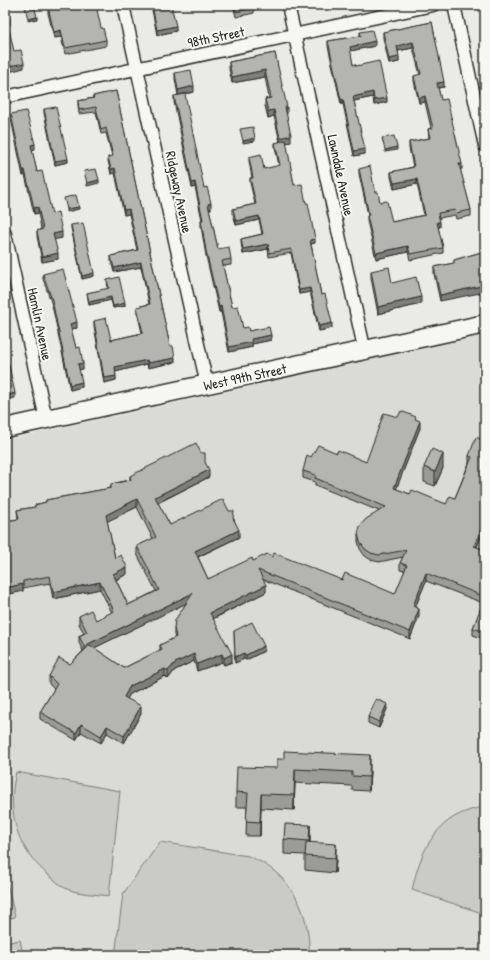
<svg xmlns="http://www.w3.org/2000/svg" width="490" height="960" font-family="'Patrick Hand',sans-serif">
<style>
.built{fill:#dadad6}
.green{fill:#cacac7;stroke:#7a7a79}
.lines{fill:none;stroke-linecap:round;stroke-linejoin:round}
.street-casing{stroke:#2b2b2b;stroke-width:15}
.secondary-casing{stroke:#2b2b2b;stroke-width:21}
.street{stroke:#f6f6f2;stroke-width:12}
.secondary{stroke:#f6f6f2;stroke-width:18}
.wall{fill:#9b9b98;stroke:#2b2b2b;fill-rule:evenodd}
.shaded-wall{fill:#7e7e7c;stroke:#2b2b2b}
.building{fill:#b4b4b1;stroke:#2b2b2b;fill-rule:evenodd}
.labels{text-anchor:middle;stroke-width:4;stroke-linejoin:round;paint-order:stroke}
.street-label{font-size:14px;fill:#2b2b2b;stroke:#f6f6f2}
</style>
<rect width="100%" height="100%" fill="#eaeae6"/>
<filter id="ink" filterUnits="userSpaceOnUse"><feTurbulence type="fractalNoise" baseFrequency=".025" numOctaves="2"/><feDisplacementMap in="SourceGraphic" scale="8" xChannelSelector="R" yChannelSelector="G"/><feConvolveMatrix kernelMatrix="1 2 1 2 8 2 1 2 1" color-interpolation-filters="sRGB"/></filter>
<g filter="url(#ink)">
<path class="built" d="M 485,335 L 485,955 L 5,955 L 5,440 Z"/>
<path class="green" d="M 16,772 L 120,791 L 109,896 C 96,894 79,894 67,889 C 62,887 56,881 52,878 C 17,851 6,814 16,772 Z
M 485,807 L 485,914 L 412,890 C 421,848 438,813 485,807 Z
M 160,842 L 248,856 C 290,872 311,912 309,955 L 115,955 L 123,894 Z
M 5,874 L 15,917 L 5,919 Z
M 20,940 L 23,955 L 5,955 L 5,943 Z"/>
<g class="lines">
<defs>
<path id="street" d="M 123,5 L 207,385
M 288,5 L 365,352
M 454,5 L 485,146
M 5,97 L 433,5
M 5,234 L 46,419"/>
<path id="secondary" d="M 5,428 L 485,324"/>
</defs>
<use href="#street" class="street-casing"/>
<use href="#secondary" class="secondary-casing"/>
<use href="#street" class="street"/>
<use href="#secondary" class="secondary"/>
</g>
<path class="wall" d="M 151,5 L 171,5 L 176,31 L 157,35 Z
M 233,5 L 254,5 L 254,13 L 236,17 Z
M 48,7 L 101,28 L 106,40 L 106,46 L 65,54 L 61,37 L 54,38 L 48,13 Z
M 432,22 L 444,87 L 438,88 L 441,100 L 462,169 L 460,169 L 471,210 L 471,216 L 456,219 L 455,215 L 439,218 L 440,227 L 438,227 L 443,248 L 443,253 L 410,260 L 408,252 L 376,259 L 367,221 L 367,216 L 368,215 L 359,174 L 359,169 L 375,192 L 392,222 L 424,215 L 417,184 L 394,189 L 391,177 L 391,172 L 413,167 L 409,148 L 409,142 L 429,138 L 428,129 L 431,128 L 425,102 L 419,103 L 414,81 L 414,76 L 420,75 L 413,48 L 398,51 L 399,62 L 389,64 L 383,38 L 383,32 Z
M 360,32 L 375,46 L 350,51 L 353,65 L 356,66 L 387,102 L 374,105 L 373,97 L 354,101 L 365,154 L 354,156 L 343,104 L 341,104 L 328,46 L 328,41 L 360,36 Z
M 275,53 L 287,114 L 286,114 L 291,142 L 286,143 L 294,185 L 315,243 L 311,244 L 315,264 L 321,295 L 332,328 L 319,331 L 310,292 L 299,294 L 291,253 L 269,257 L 268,249 L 243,254 L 241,243 L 241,239 L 262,234 L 259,220 L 236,225 L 233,214 L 233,209 L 255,204 L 250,183 L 250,178 L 252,178 L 249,161 L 249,157 L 264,169 L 279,166 L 275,147 L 275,143 L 280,142 L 274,116 L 268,118 L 265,106 L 265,99 L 269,98 L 265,77 L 232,83 L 229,69 L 229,62 Z
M 175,73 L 194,92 L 178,95 L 175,79 Z
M 116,91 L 163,314 L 170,346 L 175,362 L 148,368 L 147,364 L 115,372 L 116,380 L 104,383 L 94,326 L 94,321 L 111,340 L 142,333 L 137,311 L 137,307 L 149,304 L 141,267 L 114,272 L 111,261 L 111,256 L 137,250 L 129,214 L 124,215 L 115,173 L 111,174 L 108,161 L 108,157 L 112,156 L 106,133 L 101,134 L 96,112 L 79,114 L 78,105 L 78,101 L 93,98 L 93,96 Z
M 174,96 L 211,209 L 209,209 L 218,249 L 231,259 L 231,265 L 223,266 L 232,307 L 243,328 L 271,340 L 252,344 L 252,347 L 229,352 L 221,312 L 219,312 L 206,256 L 201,226 L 201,220 L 202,220 L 195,187 L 192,188 L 174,102 Z
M 44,109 L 68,162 L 55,165 L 44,113 Z
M 11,114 L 35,149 L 32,150 L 37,172 L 52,214 L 62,238 L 54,239 L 58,259 L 42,262 L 37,236 L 37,231 L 41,229 L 38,213 L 34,214 L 25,175 L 23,176 L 11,119 Z
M 71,225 L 94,276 L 82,279 L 71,228 Z
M 485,251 L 440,301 L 434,274 L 434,267 L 454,263 L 454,260 Z
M 371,271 L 392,283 L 421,304 L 378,314 L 371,278 Z
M 43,274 L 77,328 L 71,329 L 76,348 L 83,369 L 79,369 L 82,387 L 70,390 L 52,305 L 43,279 Z
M 107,280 L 125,306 L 113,308 L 111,300 L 89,305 L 87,293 L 108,289 Z
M 398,417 L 416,419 L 420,428 L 396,489 L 410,494 L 446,504 L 455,498 L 469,463 L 469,456 L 485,431 L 485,492 L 483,495 L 485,496 L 485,530 L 484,529 L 477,547 L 485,550 L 485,652 L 482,651 L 482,644 L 484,639 L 473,635 L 473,628 L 483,603 L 426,581 L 415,607 L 419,616 L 410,639 L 262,579 L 266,592 L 213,619 L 232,662 L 224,665 L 222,662 L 197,671 L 194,661 L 175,670 L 168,679 L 165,676 L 130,694 L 127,698 L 141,714 L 124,743 L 107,733 L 101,743 L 81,732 L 76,740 L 40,719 L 40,712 L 54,689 L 49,684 L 49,676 L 70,664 L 83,651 L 79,643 L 79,636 L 84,633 L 79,624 L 79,616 L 96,620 L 112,613 L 100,589 L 53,599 L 50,583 L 23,588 L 23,591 L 5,595 L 5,521 L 18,519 L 17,510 L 35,507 L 35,505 L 46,502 L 46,500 L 111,488 L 111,484 L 130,480 L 130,476 L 205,462 L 209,477 L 158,503 L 170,525 L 234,519 L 239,537 L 198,557 L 208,579 L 253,561 L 272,557 L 342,580 L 395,594 L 405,571 L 400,570 L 400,563 L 403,557 L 379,562 L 371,560 L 365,556 L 360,549 L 358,541 L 358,534 L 379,511 L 315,485 L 315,482 L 303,478 L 303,471 L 311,457 L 337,453 L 366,462 ZM 137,507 L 153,539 L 137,546 L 137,554 L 156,591 L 128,605 L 116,580 L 127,574 L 115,558 L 107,521 ZM 186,603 L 174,628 L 174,635 L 175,638 L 160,645 L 160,650 L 124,668 L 94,648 Z
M 424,467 L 443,468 L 435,486 L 424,482 Z
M 234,631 L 264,651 L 246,660 L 244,659 L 235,663 Z
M 387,709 L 379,728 L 368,723 L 368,717 Z
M 277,768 L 370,770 L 369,791 L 352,790 L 352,786 L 295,783 L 294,810 L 261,808 L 260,836 L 246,836 L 247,807 L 236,807 L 236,792 Z
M 310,825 L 310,843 L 336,859 L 335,873 L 305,870 L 305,855 L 284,854 L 284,839 Z"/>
<path class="shaded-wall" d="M 37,17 L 37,19 L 28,21 L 28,19 Z
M 10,20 L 10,25 L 7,26 L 7,21 Z
M 176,26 L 176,31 L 157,35 L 157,30 Z
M 61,30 L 61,37 L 54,38 L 54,32 Z
M 375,41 L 375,46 L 350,51 L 350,47 Z
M 413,42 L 413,48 L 397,51 L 397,46 Z
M 399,57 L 399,62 L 389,64 L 389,59 Z
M 24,63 L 24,68 L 5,73 L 5,67 Z
M 265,70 L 265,77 L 232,83 L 232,77 Z
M 444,82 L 444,87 L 437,88 L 437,83 Z
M 194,86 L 194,92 L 178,95 L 178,90 Z
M 373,92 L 373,97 L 353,101 L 353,97 Z
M 425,96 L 425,102 L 419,103 L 419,98 Z
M 387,98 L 387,102 L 374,105 L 374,100 Z
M 343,99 L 343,104 L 341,104 L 341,100 Z
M 285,107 L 287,107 L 287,114 L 285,114 Z
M 274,110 L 274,116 L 268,118 L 268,111 Z
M 291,135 L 291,142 L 280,144 L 280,138 Z
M 255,138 L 255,141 L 243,143 L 243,141 Z
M 35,144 L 35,149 L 31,150 L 31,145 Z
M 397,147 L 397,150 L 385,152 L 385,150 Z
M 365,149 L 365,154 L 354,156 L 354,151 Z
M 68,159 L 68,162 L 55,165 L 55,161 Z
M 459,164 L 462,164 L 462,169 L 459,170 Z
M 115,168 L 115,173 L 111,174 L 111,169 Z
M 23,170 L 25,170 L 25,175 L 23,176 Z
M 417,179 L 417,184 L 394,189 L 394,183 Z
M 99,180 L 99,183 L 87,186 L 87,183 Z
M 195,182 L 195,187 L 192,188 L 192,183 Z
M 211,203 L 211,209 L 208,209 L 208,204 Z
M 38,207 L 38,213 L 34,214 L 34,208 Z
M 79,207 L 79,209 L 67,212 L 67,209 Z
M 129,209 L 129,214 L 124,215 L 124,210 Z
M 259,216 L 259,220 L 236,225 L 236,221 Z
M 437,222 L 440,222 L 440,227 L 437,228 Z
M 62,232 L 62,238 L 53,240 L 53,234 Z
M 315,239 L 315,243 L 310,244 L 310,240 Z
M 268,244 L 268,249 L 243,254 L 243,249 Z
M 408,246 L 408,252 L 376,259 L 376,253 Z
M 58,253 L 58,259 L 42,262 L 42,257 Z
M 141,262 L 141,267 L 114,272 L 114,268 Z
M 94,273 L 94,276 L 82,279 L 82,276 Z
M 485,285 L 485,292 L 440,301 L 440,295 Z
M 310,288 L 310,292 L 299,294 L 299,290 Z
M 111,297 L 111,300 L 89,305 L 89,302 Z
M 421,297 L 421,304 L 378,314 L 378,307 Z
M 125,303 L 125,306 L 113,308 L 113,306 Z
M 221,306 L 221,312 L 219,312 L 219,307 Z
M 77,322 L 77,328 L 70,329 L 70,324 Z
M 332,323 L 332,328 L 319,331 L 319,326 Z
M 271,335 L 271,340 L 252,344 L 252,347 L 229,352 L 229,347 L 251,339 Z
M 175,358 L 175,362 L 148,368 L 148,363 Z
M 147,360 L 147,364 L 115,372 L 115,367 Z
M 83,363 L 83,369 L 78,370 L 78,364 Z
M 116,376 L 116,380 L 104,383 L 104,378 Z
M 82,382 L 82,387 L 70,390 L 70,385 Z
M 15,393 L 15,398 L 5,400 L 5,396 Z
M 420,421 L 420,428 L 394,495 L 394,488 Z
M 443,454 L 443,468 L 435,486 L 435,472 Z
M 209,470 L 209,477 L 155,504 L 155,497 Z
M 485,484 L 485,492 L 481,501 L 481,494 Z
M 137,499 L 137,507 L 106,522 L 106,515 Z
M 484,522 L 484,529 L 474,553 L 474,546 Z
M 239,530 L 239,537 L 195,558 L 195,551 Z
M 127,567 L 127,574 L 113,581 L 113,574 Z
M 426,573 L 426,581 L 413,613 L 413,606 Z
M 100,582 L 100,589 L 53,599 L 53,592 Z
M 23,584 L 23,591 L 5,595 L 5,588 Z
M 266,585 L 266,592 L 210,620 L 210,613 Z
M 193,593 L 193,600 L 84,653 L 84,646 Z
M 419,609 L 419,616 L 410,639 L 410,632 Z
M 264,646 L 264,651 L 246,660 L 246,655 Z
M 244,653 L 244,659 L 235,663 L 235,657 Z
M 194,654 L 194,661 L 175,670 L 168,679 L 168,671 L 175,663 Z
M 222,654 L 222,662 L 197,671 L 197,664 Z
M 232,654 L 232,662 L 224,665 L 224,658 Z
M 165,669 L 165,676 L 130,694 L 124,704 L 124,697 L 130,686 Z
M 387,704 L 387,709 L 379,728 L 379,722 Z
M 141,706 L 141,714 L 124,743 L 124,736 Z
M 81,724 L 81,732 L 76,740 L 76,733 Z
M 107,726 L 107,733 L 101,743 L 101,736 Z
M 370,755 L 370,770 L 369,791 L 369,777 Z
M 295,769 L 295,783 L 294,810 L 294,795 Z
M 261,794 L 261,808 L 260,836 L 260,822 Z
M 310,825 L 310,839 L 309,855 L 309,841 Z
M 336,844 L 336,859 L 335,873 L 335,858 Z"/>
<path class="building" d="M 5,5 L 7,5 L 10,20 L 7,21 L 14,51 L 21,50 L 24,63 L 5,67 Z
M 32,5 L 34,5 L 37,17 L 28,19 L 25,7 Z
M 59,5 L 96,5 L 101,28 L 103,28 L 106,40 L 65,48 L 61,30 L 54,32 L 48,7 Z
M 152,5 L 171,5 L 176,26 L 157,30 Z
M 234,5 L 254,5 L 254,8 L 236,12 Z
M 432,22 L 444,82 L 437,83 L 441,100 L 447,99 L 462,164 L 459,164 L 471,210 L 456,213 L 455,210 L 438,213 L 440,222 L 437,222 L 443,248 L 410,254 L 408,246 L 376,253 L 367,216 L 369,215 L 359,169 L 370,166 L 375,192 L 378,192 L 380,202 L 387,201 L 392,222 L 425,215 L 417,179 L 394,183 L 391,172 L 414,167 L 409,142 L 430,138 L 428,129 L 433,128 L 425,96 L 419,98 L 414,76 L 421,74 L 413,42 L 397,46 L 399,57 L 389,59 L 383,32 Z
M 372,30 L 375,41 L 350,47 L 353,65 L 355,64 L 356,66 L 379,61 L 387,98 L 374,100 L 373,92 L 353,97 L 365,149 L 354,151 L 343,99 L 341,100 L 328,41 L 361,36 L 360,32 Z
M 275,53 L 287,107 L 285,107 L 291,135 L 280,138 L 274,110 L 268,111 L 265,99 L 271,98 L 265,70 L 232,77 L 229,62 Z
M 191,70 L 194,86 L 178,90 L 175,73 Z
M 116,91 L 163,314 L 170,346 L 173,346 L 175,358 L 148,363 L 147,360 L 115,367 L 116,376 L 104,378 L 94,321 L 106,318 L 111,340 L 143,333 L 137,307 L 150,304 L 141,262 L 114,268 L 111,256 L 138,250 L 129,209 L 124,210 L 115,168 L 111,169 L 108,157 L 113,156 L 106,128 L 101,130 L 96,107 L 79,110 L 78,101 L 94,98 L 93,96 Z
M 185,94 L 204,188 L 207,187 L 211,203 L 208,204 L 218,249 L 229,247 L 231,259 L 222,261 L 232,307 L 238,306 L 243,328 L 248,327 L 249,331 L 269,327 L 271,335 L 251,339 L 252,342 L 229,347 L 221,306 L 219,307 L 206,251 L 201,220 L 203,220 L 195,182 L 192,183 L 174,96 Z
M 56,107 L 68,159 L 55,161 L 44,109 Z
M 26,111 L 35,144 L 31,145 L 37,172 L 42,171 L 52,214 L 58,212 L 62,232 L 53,234 L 58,253 L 42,257 L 37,231 L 43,229 L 38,207 L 34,208 L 25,170 L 23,170 L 11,114 Z
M 253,127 L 255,138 L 243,141 L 240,129 Z
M 394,136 L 397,147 L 385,150 L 382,138 Z
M 286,140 L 294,185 L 302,184 L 306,203 L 308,203 L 315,239 L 310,240 L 315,264 L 321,295 L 325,294 L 332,323 L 319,326 L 310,288 L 299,290 L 291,249 L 269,253 L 268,244 L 243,249 L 241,239 L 263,234 L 259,216 L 236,221 L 233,209 L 256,204 L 250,178 L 253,178 L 249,157 L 261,154 L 264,169 L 280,165 L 275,143 Z
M 96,169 L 99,180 L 87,183 L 84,171 Z
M 76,195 L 79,207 L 67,209 L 64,198 Z
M 83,223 L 94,273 L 82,276 L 71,225 Z
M 485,251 L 485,285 L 440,295 L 434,267 L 454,263 L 454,260 Z
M 389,267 L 392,283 L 416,277 L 421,297 L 378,307 L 371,271 Z
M 63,269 L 77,322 L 70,324 L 76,348 L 80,347 L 83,363 L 78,364 L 82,382 L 70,385 L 52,300 L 43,274 Z
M 119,277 L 125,303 L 113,306 L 111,297 L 89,302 L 87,293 L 109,288 L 107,280 Z
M 5,347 L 15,393 L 5,396 Z
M 401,411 L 416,417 L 415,419 L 420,421 L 394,488 L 410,494 L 412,490 L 446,504 L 450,496 L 455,498 L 472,457 L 469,456 L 476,437 L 480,439 L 483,430 L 485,431 L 485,484 L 481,494 L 485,496 L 485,523 L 484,522 L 474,546 L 485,550 L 485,632 L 473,628 L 485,597 L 426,573 L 413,606 L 419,609 L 410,632 L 258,570 L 266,585 L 210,613 L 232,654 L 224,658 L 222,654 L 197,664 L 194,654 L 175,663 L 168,671 L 165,669 L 130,686 L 124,697 L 141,706 L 124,736 L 107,726 L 101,736 L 81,724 L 76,733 L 40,712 L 57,684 L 49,676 L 59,658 L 70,664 L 90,645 L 124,668 L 162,649 L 160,645 L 176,637 L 174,628 L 175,620 L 193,593 L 84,646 L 79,636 L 87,632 L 79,616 L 91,610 L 96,620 L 114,611 L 100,582 L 53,592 L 50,576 L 23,581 L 23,584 L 5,588 L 5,521 L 19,519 L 17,510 L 35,507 L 35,505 L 46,502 L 46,500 L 111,488 L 111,484 L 131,480 L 130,476 L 196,443 L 201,453 L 205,453 L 205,462 L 209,470 L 155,497 L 170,525 L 223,499 L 229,511 L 234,511 L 233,518 L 239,530 L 195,551 L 208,579 L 252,558 L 253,561 L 267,554 L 272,557 L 274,553 L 342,580 L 345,573 L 395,594 L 407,565 L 400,563 L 406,550 L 379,555 L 371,553 L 365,549 L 360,542 L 358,534 L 360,526 L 366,519 L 386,507 L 315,478 L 316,475 L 303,471 L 307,455 L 311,457 L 318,445 L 337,453 L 338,450 L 366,462 L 384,413 L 398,417 ZM 137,499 L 156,537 L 137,546 L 159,590 L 128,605 L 113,574 L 127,567 L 121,555 L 115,558 L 106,515 Z
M 432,449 L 443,454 L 435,472 L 424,467 Z
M 252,622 L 264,646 L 246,655 L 244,653 L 235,657 L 234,631 Z
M 485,638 L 485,645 L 482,644 Z
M 376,699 L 387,704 L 379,722 L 368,717 Z
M 284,751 L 370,755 L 369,777 L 352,776 L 352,772 L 295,769 L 294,795 L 261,794 L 260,822 L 246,821 L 248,793 L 236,792 L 237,767 L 277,768 L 277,759 L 284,759 Z
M 285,824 L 310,825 L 309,841 L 284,839 Z
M 306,842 L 336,844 L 335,858 L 305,856 Z"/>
</g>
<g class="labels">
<g class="street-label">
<text transform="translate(216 37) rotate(-12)" y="5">98th Street</text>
<text transform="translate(341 175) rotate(78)" y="5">Lawndale Avenue</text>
<text transform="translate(179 192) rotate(78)" y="5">Ridgeway Avenue</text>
<text transform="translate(40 324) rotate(78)" y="5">Hamlin Avenue</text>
<text transform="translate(245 377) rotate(-12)" y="5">West 99th Street</text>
</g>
</g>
<rect width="490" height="960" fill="none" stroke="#f6f6f2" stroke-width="20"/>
<rect x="10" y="10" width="470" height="940" fill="none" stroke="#2b2b2b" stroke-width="1.5" filter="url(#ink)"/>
</svg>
